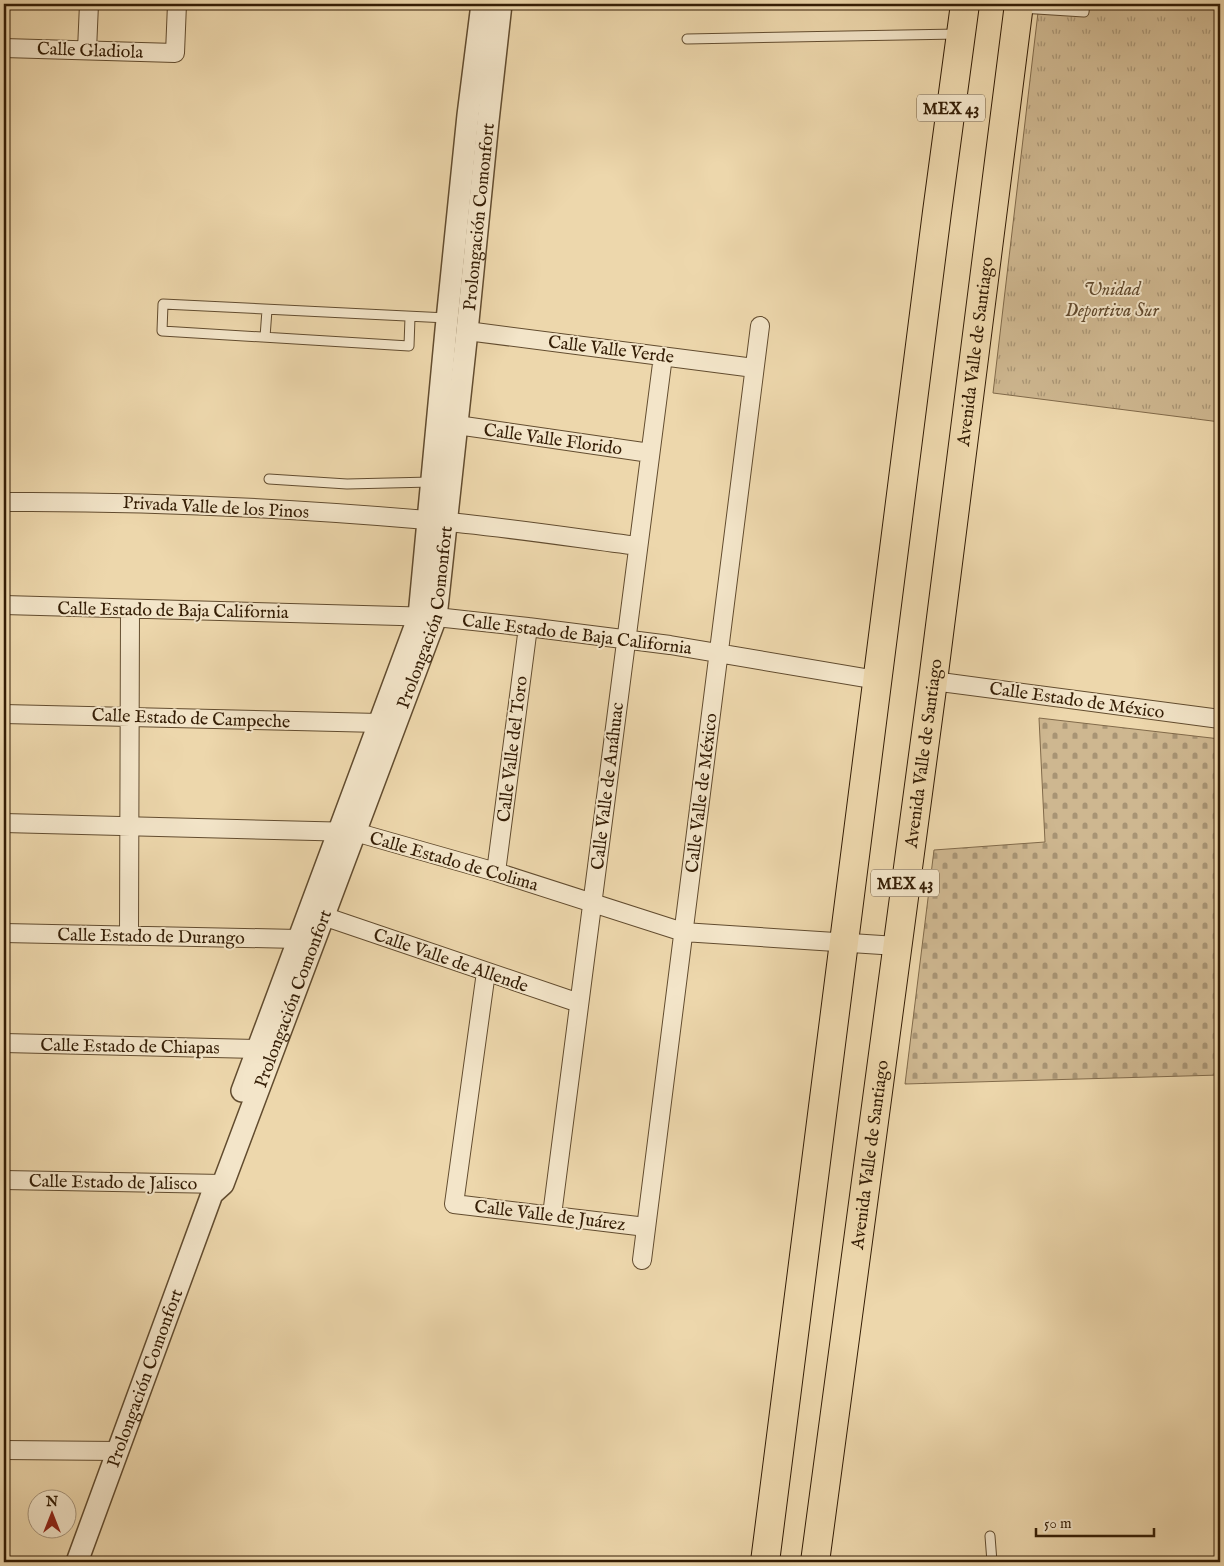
<svg xmlns="http://www.w3.org/2000/svg" width="1224" height="1566" font-family="'IM FELL English',serif">
<style>
.cemetery{fill:url(#cemetery-stones);stroke:#816a4a}
.park{fill:url(#park-tufts);stroke:#816a4a}
.lines{fill:none;stroke-linecap:round;stroke-linejoin:round}
.service-casing{stroke:#624c2f;stroke-width:11}
.minor-casing{stroke:#624c2f;stroke-width:20}
.tertiary-casing{stroke:#624c2f;stroke-width:24}
.primary-casing{stroke:#341d05;stroke-width:30}
.service{stroke:#f3e5c9;stroke-width:9}
.minor{stroke:#f3e5c9;stroke-width:18}
.tertiary{stroke:#f3e5c9;stroke-width:21}
.primary{stroke:#edd7ac;stroke-width:28}
.labels{text-anchor:middle;stroke-width:4;stroke-linejoin:round;paint-order:stroke}
.shield{fill:#f3e5c9;stroke:#6d5940;stroke-width:1}
.shield-label{font-size:16px;font-weight:bold;fill:#341d05}
.street-label{font-size:18px;fill:#341d05;stroke:#f3e5c9}
.park-label{font-size:18px;font-style:italic;fill:#624b2f;stroke:#f3e5c9}
</style>
<defs>
<pattern id="cemetery-stones" width="16" height="16" patternUnits="userSpaceOnUse" patternTransform="scale(1.25)"><rect width="16" height="16" fill="#ceb790"/><path d="M2 7V4a2 2 0 0 1 4 0v3zM10 15v-3a2 2 0 0 1 4 0v3z" fill="#a89474"/></pattern>
<pattern id="park-tufts" width="24" height="20" patternUnits="userSpaceOnUse" patternTransform="scale(1.25)"><rect width="24" height="20" fill="#ceb790"/><path d="M3 7l-1-3M5 7V3M7 7l1-3M15 17l-1-3M17 17v-4M19 17l1-3" fill="none" stroke="#a89474"/></pattern>
</defs>
<rect width="100%" height="100%" fill="#edd7ac"/>
<filter id="stains"><feTurbulence type="fractalNoise" baseFrequency=".004" numOctaves="4"/><feColorMatrix values="0 0 0 0 .2 0 0 0 0 .09 0 0 0 0 .02 0 0 0 .5 -.17"/></filter>
<radialGradient id="worn" r=".72"><stop offset=".6" stop-color="#630" stop-opacity="0"/><stop offset="1" stop-color="#630" stop-opacity=".3"/></radialGradient>
<path class="cemetery" d="M 1039,718 L 1220,739 L 1220,1075 L 905,1084 L 934,850 L 1045,842 Z"/>
<path class="park" d="M 1039,4 L 1220,4 L 1220,422 L 993,393 Z"/>
<g class="lines">
<defs>
<path id="service" d="M 1021,8 L 1084,12 L 1085,4
M 687,39 L 958,34
M 410,317 L 409,346 L 162,331 L 163,304 L 447,318
M 265,337 L 267,310
M 269,479 L 347,484 L 431,482
M 990,1536 L 992,1562"/>
<path id="minor" d="M 4,48 L 175,53 L 177,4
M 87,50 L 89,4
M 467,331 L 754,368
M 457,425 L 650,453
M 4,502 C 145,501 287,508 427,520 C 498,526 568,537 638,546
M 4,605 L 436,617 L 528,627 L 670,645 L 877,680
M 933,681 L 1220,719
M 4,714 L 379,723
M 4,823 L 355,832 L 496,872 L 683,932 L 897,946
M 496,872 L 528,627
M 323,916 L 579,1003
M 4,933 L 298,939
M 129,936 L 130,609
M 486,972 L 454,1204 L 646,1227
M 4,1043 L 257,1049
M 4,1180 L 223,1184
M 552,1215 L 663,356
M 642,1260 L 760,326
M 4,1450 L 118,1451"/>
<g id="tertiary">
<path d="M 242,1091 L 419,616 L 446,330 L 468,115 L 482,4"/>
<path id="s1" d="M 77,1562 L 212,1194 L 223,1184 L 436,617 L 467,331 L 488,121 L 501,4"/>
</g>
<g id="primary">
<path d="M 765,1562 L 937,212 L 965,4"/>
<path id="s2" d="M 815,1562 L 933,681 L 1019,4"/>
</g>
</defs>
<use href="#service" class="service-casing"/>
<use href="#minor" class="minor-casing"/>
<use href="#tertiary" class="tertiary-casing"/>
<use href="#primary" class="primary-casing"/>
<use href="#service" class="service"/>
<use href="#minor" class="minor"/>
<use href="#tertiary" class="tertiary"/>
<use href="#primary" class="primary"/>
</g>
<g class="labels">
<g class="shield">
<rect x="917" y="94.5" width="68" height="27" rx="4"/>
<rect x="871" y="869.5" width="68" height="27" rx="4"/>
</g>
<g class="shield-label">
<text x="951" y="114">MEX 43</text>
<text x="905" y="889">MEX 43</text>
</g>
<g class="street-label">
<text transform="translate(90 50) rotate(2)" y="6">Calle Gladiola</text>
<text dy="6" stroke="none"><textPath href="#s1" startOffset="1415">Prolongación Comonfort</textPath></text>
<text transform="translate(611 349) rotate(7)" y="6">Calle Valle Verde</text>
<text dy="6" stroke="none"><textPath href="#s2" startOffset="1221">Avenida Valle de Santiago</textPath></text>
<text transform="translate(553 439) rotate(8)" y="6">Calle Valle Florido</text>
<text transform="translate(216 507) rotate(3)" y="6">Privada Valle de los Pinos</text>
<text transform="translate(173 610) rotate(1)" y="6">Calle Estado de Baja California</text>
<text dy="6" stroke="none"><textPath href="#s1" startOffset="1010">Prolongación Comonfort</textPath></text>
<text transform="translate(577 634) rotate(7)" y="6">Calle Estado de Baja California</text>
<text transform="translate(1077 700) rotate(8)" y="6">Calle Estado de México</text>
<text transform="translate(191 718) rotate(2)" y="6">Calle Estado de Campeche</text>
<text transform="translate(512 749) rotate(-83)" y="6">Calle Valle del Toro</text>
<text dy="6" stroke="none"><textPath href="#s2" startOffset="816">Avenida Valle de Santiago</textPath></text>
<text transform="translate(607 786) rotate(-83)" y="6">Calle Valle de Anáhuac</text>
<text transform="translate(701 793) rotate(-83)" y="6">Calle Valle de México</text>
<text transform="translate(454 861) rotate(16)" y="6">Calle Estado de Colima</text>
<text transform="translate(151 936) rotate(1)" y="6">Calle Estado de Durango</text>
<text transform="translate(451 960) rotate(19)" y="6">Calle Valle de Allende</text>
<text dy="6" stroke="none"><textPath href="#s1" startOffset="605">Prolongación Comonfort</textPath></text>
<text transform="translate(130 1046) rotate(1)" y="6">Calle Estado de Chiapas</text>
<text dy="6" stroke="none"><textPath href="#s2" startOffset="411">Avenida Valle de Santiago</textPath></text>
<text transform="translate(113 1182) rotate(1)" y="6">Calle Estado de Jalisco</text>
<text transform="translate(550 1215) rotate(7)" y="6">Calle Valle de Juárez</text>
<text dy="6" stroke="none"><textPath href="#s1" startOffset="196">Prolongación Comonfort</textPath></text>
</g>
<g class="park-label">
<text x="1112" y="295">Unidad<tspan x="1112" dy="21">Deportiva Sur</tspan></text>
</g>
</g>
<rect width="1224" height="1566" fill="none" stroke="#edd7ac" stroke-width="20"/>
<rect x="5" y="5" width="1214" height="1556" fill="none" stroke="#341d05" stroke-width="2.5"/>
<rect x="10" y="10" width="1204" height="1546" fill="none" stroke="#341d05"/>
<g transform="translate(52 1514)"><circle r="24" fill="#f3e5c9" stroke="#a7957b"/>
<path d="M0-4L9 19L0 12L-9 19Z" fill="#8f2418"/>
<text y="-8" font-size="14" font-weight="bold" text-anchor="middle" fill="#341d05">N</text>
</g>
<path d="M1036 1528v8h118v-8" fill="none" stroke="#341d05" stroke-width="2.5"/>
<text x="1044" y="1528" font-size="15" fill="#341d05" stroke="#f3e5c9" stroke-width="4" paint-order="stroke">50 m</text>
<rect width="100%" height="100%" filter="url(#stains)"/>
<rect width="100%" height="100%" fill="url(#worn)"/>
</svg>
